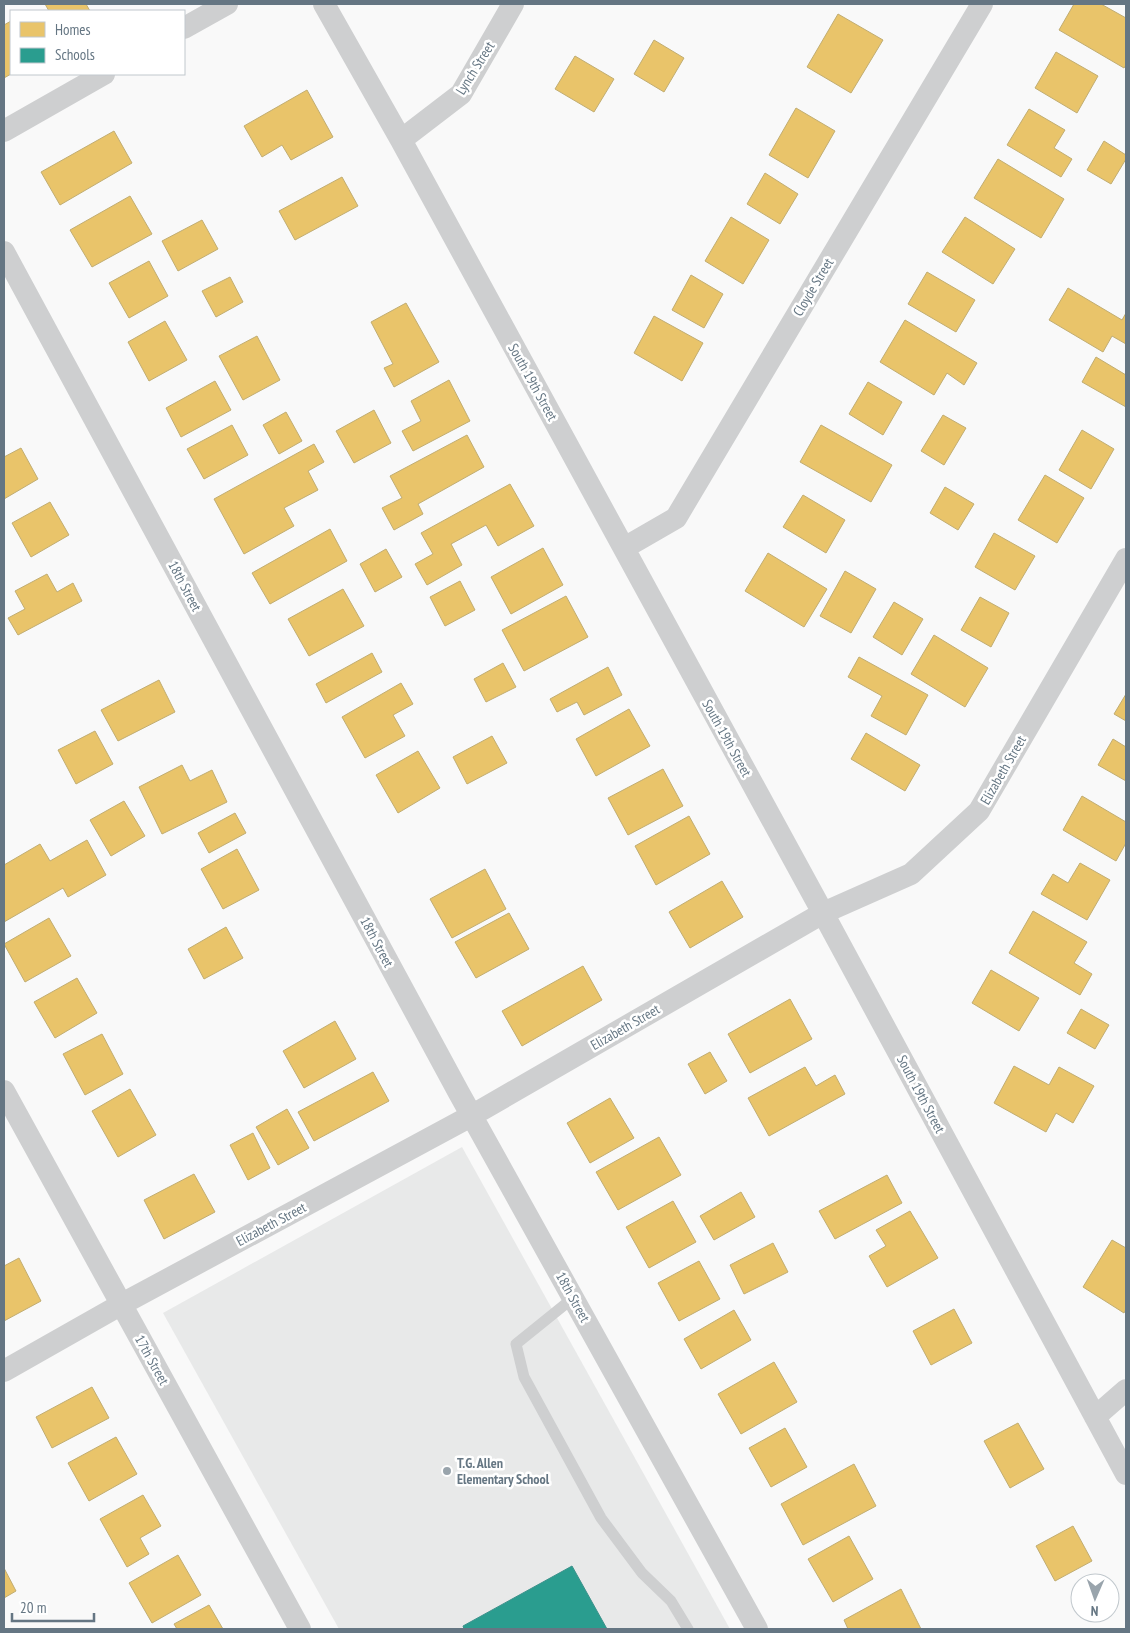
<svg xmlns="http://www.w3.org/2000/svg" width="1130" height="1633" font-family="'PT Sans Narrow',sans-serif">
<style>
.built{fill:#e8e9e9}
.homes{fill:#e9c46a;stroke:#c1ad72}
.schools{fill:#2a9d8f;stroke:#3c918b}
.lines{fill:none;stroke-linecap:round;stroke-linejoin:round}
.service{stroke:#cecfd0;stroke-width:11}
.minor{stroke:#cecfd0;stroke-width:22}
.poi-dot{fill:#99a4ac;stroke:#fff;stroke-width:2}
.labels{text-anchor:middle;stroke-width:5;stroke-linejoin:round;paint-order:stroke}
.street-label{font-size:14px;fill:#657683;stroke:#fff}
.poi-label{font-size:14px;font-weight:bold;fill:#657683;stroke:#fff;text-anchor:start}
</style>
<rect width="100%" height="100%" fill="#f9f9f9"/>
<path class="built" d="M 462,1147 L 730,1629 L 339,1629 L 163,1313 Z"/>
<path class="homes" d="M 45,4 L 86,4 L 90,11 L 49,11 Z
M 1074,4 L 1101,4 L 1126,18 L 1126,65 L 1124,68 L 1059,30 Z
M 838,14 L 883,40 L 851,93 L 807,67 Z
M 11,21 L 11,74 L 4,78 L 4,25 Z
M 654,40 L 684,58 L 664,92 L 634,74 Z
M 1056,52 L 1098,76 L 1077,113 L 1035,88 Z
M 575,56 L 614,79 L 594,112 L 555,89 Z
M 307,90 L 333,137 L 291,160 L 282,145 L 262,157 L 244,126 Z
M 796,108 L 835,131 L 808,178 L 769,155 Z
M 1029,109 L 1065,130 L 1054,148 L 1072,159 L 1061,177 L 1007,145 Z
M 114,131 L 132,163 L 60,205 L 41,172 Z
M 1104,141 L 1126,155 L 1126,159 L 1111,184 L 1087,170 Z
M 998,159 L 1064,199 L 1041,238 L 974,198 Z
M 765,173 L 798,194 L 780,224 L 747,204 Z
M 342,177 L 358,206 L 295,240 L 279,211 Z
M 130,196 L 152,234 L 92,267 L 70,230 Z
M 731,217 L 769,240 L 743,284 L 705,261 Z
M 965,217 L 1015,249 L 993,284 L 942,252 Z
M 202,220 L 218,249 L 178,271 L 162,241 Z
M 149,261 L 168,296 L 129,318 L 109,283 Z
M 927,272 L 975,300 L 956,332 L 908,304 Z
M 691,275 L 723,294 L 704,328 L 672,310 Z
M 230,277 L 243,302 L 216,317 L 202,291 Z
M 1068,288 L 1122,320 L 1126,313 L 1126,344 L 1112,336 L 1103,352 L 1049,320 Z
M 406,303 L 439,362 L 394,387 L 384,368 L 393,364 L 371,322 Z
M 654,316 L 703,343 L 682,381 L 634,353 Z
M 905,320 L 977,363 L 964,385 L 947,373 L 934,395 L 880,362 Z
M 165,321 L 187,360 L 149,381 L 128,342 Z
M 257,336 L 280,380 L 243,400 L 219,356 Z
M 1096,357 L 1126,375 L 1126,407 L 1082,382 Z
M 449,380 L 470,421 L 413,451 L 402,431 L 421,421 L 411,401 Z
M 215,381 L 231,410 L 181,437 L 166,408 Z
M 868,382 L 902,402 L 883,435 L 849,414 Z
M 374,410 L 391,443 L 354,463 L 336,431 Z
M 286,412 L 302,441 L 279,454 L 263,425 Z
M 943,415 L 966,428 L 944,465 L 921,451 Z
M 232,425 L 248,455 L 204,479 L 187,449 Z
M 821,425 L 892,465 L 871,502 L 800,462 Z
M 1082,430 L 1114,449 L 1091,489 L 1059,470 Z
M 467,435 L 484,467 L 418,504 L 423,514 L 394,530 L 382,508 L 402,498 L 390,476 Z
M 314,444 L 324,462 L 308,471 L 318,490 L 284,508 L 294,526 L 244,554 L 214,499 Z
M 21,448 L 38,479 L 4,499 L 4,457 Z
M 1045,475 L 1084,498 L 1057,543 L 1018,520 Z
M 510,484 L 534,526 L 498,546 L 486,525 L 451,544 L 462,565 L 427,585 L 415,564 L 433,554 L 421,533 Z
M 945,487 L 974,504 L 958,530 L 930,513 Z
M 803,495 L 845,520 L 826,553 L 783,527 Z
M 50,502 L 69,535 L 31,557 L 12,523 Z
M 330,529 L 347,561 L 270,604 L 252,573 Z
M 994,533 L 1035,556 L 1015,590 L 975,567 Z
M 543,548 L 563,585 L 511,614 L 491,577 Z
M 386,549 L 402,577 L 375,592 L 360,564 Z
M 768,553 L 827,589 L 804,627 L 745,591 Z
M 845,571 L 876,589 L 851,633 L 820,616 Z
M 47,574 L 57,592 L 73,583 L 82,601 L 18,635 L 8,618 L 25,609 L 15,591 Z
M 460,581 L 475,610 L 445,626 L 430,597 Z
M 343,589 L 364,626 L 309,656 L 288,619 Z
M 566,596 L 588,637 L 524,671 L 502,630 Z
M 980,597 L 1009,613 L 991,647 L 961,630 Z
M 894,602 L 923,619 L 902,655 L 873,637 Z
M 934,635 L 988,668 L 965,707 L 911,674 Z
M 372,653 L 382,672 L 326,703 L 316,684 Z
M 859,657 L 928,695 L 906,735 L 871,716 L 882,696 L 848,677 Z
M 503,663 L 516,687 L 486,702 L 474,679 Z
M 608,667 L 622,695 L 584,715 L 577,702 L 557,712 L 550,699 Z
M 159,680 L 175,712 L 118,741 L 101,710 Z
M 401,683 L 413,704 L 393,715 L 405,736 L 365,758 L 342,717 Z
M 1126,694 L 1126,721 L 1114,714 Z
M 629,709 L 650,746 L 596,776 L 576,739 Z
M 95,731 L 113,764 L 76,784 L 58,750 Z
M 866,733 L 920,765 L 905,791 L 851,759 Z
M 492,736 L 507,763 L 467,784 L 453,757 Z
M 1113,739 L 1126,747 L 1126,781 L 1098,765 Z
M 418,751 L 440,788 L 398,813 L 376,775 Z
M 182,765 L 190,781 L 212,770 L 227,802 L 162,834 L 139,787 Z
M 663,769 L 683,806 L 628,835 L 608,798 Z
M 1082,796 L 1126,822 L 1126,843 L 1116,861 L 1063,830 Z
M 124,801 L 145,836 L 111,856 L 90,820 Z
M 235,813 L 246,833 L 209,853 L 198,833 Z
M 689,816 L 710,854 L 656,885 L 635,846 Z
M 87,840 L 106,875 L 68,897 L 63,888 L 4,922 L 4,865 L 40,844 L 50,861 Z
M 237,849 L 259,890 L 223,909 L 201,869 Z
M 1080,863 L 1110,880 L 1087,920 L 1041,894 L 1053,874 L 1068,883 Z
M 485,869 L 506,909 L 452,938 L 430,899 Z
M 722,881 L 743,917 L 690,948 L 669,912 Z
M 1033,911 L 1087,942 L 1074,963 L 1092,974 L 1080,995 L 1009,953 Z
M 509,913 L 529,949 L 476,978 L 455,942 Z
M 49,918 L 71,956 L 25,982 L 4,944 Z
M 226,927 L 243,958 L 204,979 L 188,949 Z
M 583,966 L 602,1000 L 522,1046 L 502,1011 Z
M 991,970 L 1039,998 L 1019,1031 L 972,1003 Z
M 77,978 L 97,1013 L 55,1038 L 34,1002 Z
M 790,999 L 812,1039 L 750,1073 L 728,1034 Z
M 1081,1009 L 1109,1025 L 1095,1049 L 1067,1033 Z
M 335,1021 L 356,1059 L 304,1088 L 283,1051 Z
M 102,1034 L 123,1074 L 85,1095 L 63,1054 Z
M 710,1052 L 727,1081 L 705,1094 L 688,1064 Z
M 1014,1066 L 1049,1085 L 1059,1067 L 1094,1086 L 1073,1123 L 1056,1113 L 1046,1132 L 994,1103 Z
M 805,1067 L 816,1086 L 835,1075 L 845,1094 L 769,1136 L 748,1098 Z
M 373,1072 L 389,1101 L 314,1141 L 298,1112 Z
M 130,1089 L 156,1135 L 118,1157 L 92,1111 Z
M 610,1098 L 634,1138 L 590,1163 L 567,1123 Z
M 287,1109 L 309,1148 L 278,1165 L 256,1127 Z
M 253,1133 L 270,1168 L 248,1180 L 230,1145 Z
M 659,1137 L 681,1175 L 618,1210 L 596,1172 Z
M 194,1174 L 215,1212 L 164,1239 L 144,1200 Z
M 887,1175 L 902,1203 L 835,1239 L 819,1211 Z
M 741,1192 L 755,1217 L 714,1240 L 700,1216 Z
M 673,1201 L 696,1242 L 649,1268 L 626,1227 Z
M 910,1211 L 938,1258 L 887,1287 L 869,1256 L 886,1246 L 876,1230 Z
M 1112,1240 L 1126,1248 L 1126,1309 L 1124,1313 L 1083,1287 Z
M 773,1243 L 788,1272 L 744,1294 L 730,1265 Z
M 19,1258 L 41,1301 L 4,1321 L 4,1266 Z
M 699,1261 L 720,1299 L 679,1321 L 658,1283 Z
M 954,1309 L 972,1343 L 931,1365 L 913,1331 Z
M 734,1310 L 751,1340 L 701,1369 L 684,1339 Z
M 774,1362 L 797,1402 L 741,1434 L 718,1394 Z
M 92,1387 L 109,1418 L 52,1448 L 36,1417 Z
M 1018,1423 L 1044,1469 L 1010,1488 L 984,1441 Z
M 785,1428 L 807,1467 L 771,1487 L 749,1448 Z
M 116,1437 L 137,1474 L 89,1501 L 68,1463 Z
M 854,1464 L 876,1506 L 803,1545 L 781,1504 Z
M 143,1495 L 161,1526 L 140,1538 L 149,1554 L 127,1567 L 100,1519 Z
M 1073,1526 L 1092,1561 L 1055,1581 L 1036,1546 Z
M 849,1536 L 873,1579 L 833,1602 L 808,1559 Z
M 178,1555 L 201,1595 L 152,1623 L 129,1583 Z
M 4,1568 L 16,1591 L 4,1598 Z
M 901,1589 L 921,1629 L 848,1629 L 844,1620 Z
M 209,1605 L 223,1629 L 177,1629 L 174,1624 Z"/>
<path class="schools" d="M 572,1566 L 607,1629 L 464,1629 L 463,1626 Z"/>
<g class="lines">
<path class="service" d="M 573,1298 L 516,1344 L 524,1377 L 601,1518 L 642,1573 L 671,1601 L 688,1629"/>
<path class="minor" d="M 324,4 L 401,140 L 823,913 L 1126,1474
M 184,28 L 227,4
M 4,131 L 104,74
M 401,140 L 461,94 L 513,4
M 4,252 L 459,1093 L 757,1629
M 624,548 L 676,518 L 982,4
M 4,1091 L 300,1629
M 4,1371 L 122,1304 L 471,1116 L 823,913 L 911,874 L 979,811 L 1126,559
M 1095,1417 L 1126,1390"/>
</g>
<circle class="poi-dot" cx="447" cy="1471" r="5"/>
<g class="labels">
<g class="street-label">
<text transform="translate(475 68) rotate(-58)" y="5">Lynch Street</text>
<text transform="translate(813 287) rotate(-59)" y="5">Cloyde Street</text>
<text transform="translate(533 382) rotate(61)" y="5">South 19th Street</text>
<text transform="translate(185 586) rotate(62)" y="5">18th Street</text>
<text transform="translate(727 738) rotate(61)" y="5">South 19th Street</text>
<text transform="translate(1003 770) rotate(-60)" y="5">Elizabeth Street</text>
<text transform="translate(377 942) rotate(62)" y="5">18th Street</text>
<text transform="translate(625 1027) rotate(-30)" y="5">Elizabeth Street</text>
<text transform="translate(921 1094) rotate(62)" y="5">South 19th Street</text>
<text transform="translate(271 1224) rotate(-28)" y="5">Elizabeth Street</text>
<text transform="translate(573 1297) rotate(61)" y="5">18th Street</text>
<text transform="translate(152 1360) rotate(61)" y="5">17th Street</text>
</g>
<g class="poi-label">
<text x="457" y="1468">T.G. Allen<tspan x="457" dy="16">Elementary School</tspan></text>
</g>
</g>
<rect width="1130" height="1633" fill="none" stroke="#657683" stroke-width="10"/>
<rect x="10" y="10" width="175" height="65" fill="#ffffff" stroke="#c1c8cd"/>
<rect x="20" y="22" width="25" height="15" fill="#e9c46a" stroke="#c1c8cd"/>
<text x="55" y="35" font-size="15" fill="#657683">Homes</text>
<rect x="20" y="48" width="25" height="15" fill="#2a9d8f" stroke="#c1c8cd"/>
<text x="55" y="60" font-size="15" fill="#657683">Schools</text>
<g transform="translate(1095 1598) rotate(182)"><circle r="24" fill="#ffffff" stroke="#c1c8cd"/>
<path d="M0-4L9 19L0 12L-9 19Z" fill="#99a4ac"/>
<text y="-8" font-size="14" font-weight="bold" text-anchor="middle" fill="#657683">N</text>
</g>
<path d="M12 1613v8h82v-8" fill="none" stroke="#657683" stroke-width="2.5"/>
<text x="20" y="1613" font-size="15" fill="#657683" stroke="#ffffff" stroke-width="4" paint-order="stroke">20 m</text>
</svg>
